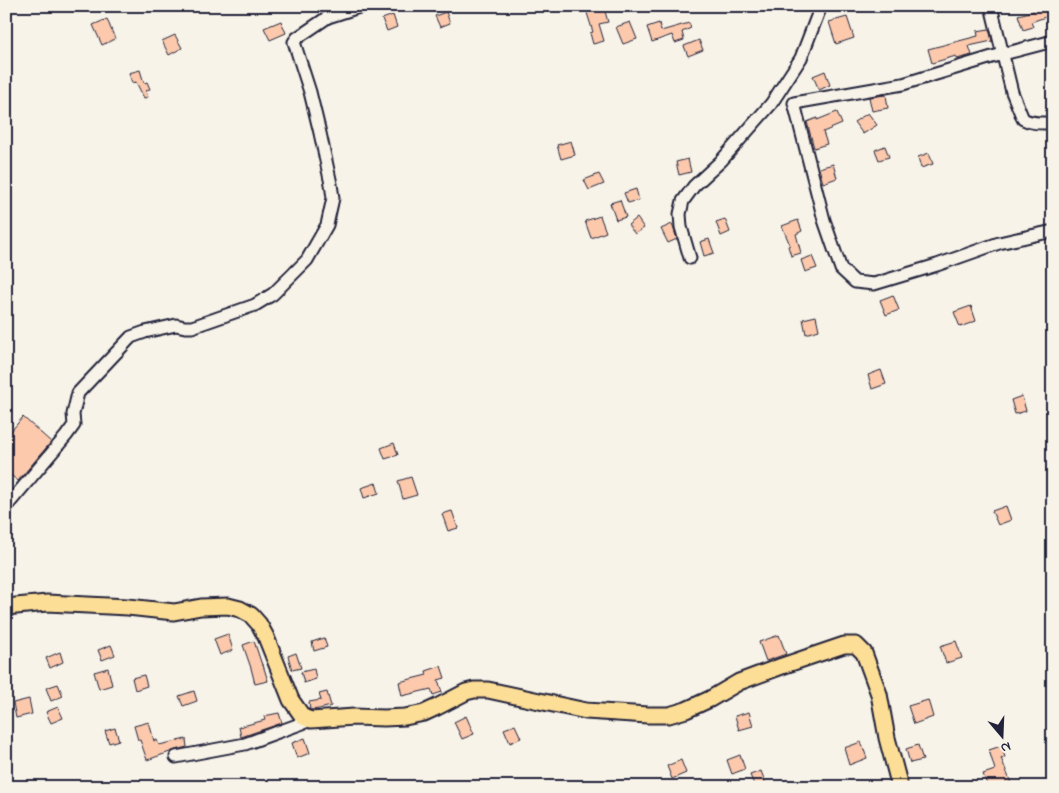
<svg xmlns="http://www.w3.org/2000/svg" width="1059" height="793" font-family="'Indie Flower',sans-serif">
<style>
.building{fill:#fcc9ac;stroke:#22223b}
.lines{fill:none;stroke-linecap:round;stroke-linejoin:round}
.minor-casing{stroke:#22223b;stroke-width:15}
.major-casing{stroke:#22223b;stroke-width:19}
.minor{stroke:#f7f3e8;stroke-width:11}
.major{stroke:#fdde96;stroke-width:15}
</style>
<rect width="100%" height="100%" fill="#f7f3e8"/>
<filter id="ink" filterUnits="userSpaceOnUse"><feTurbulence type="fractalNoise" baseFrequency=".02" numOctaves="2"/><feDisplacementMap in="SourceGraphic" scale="10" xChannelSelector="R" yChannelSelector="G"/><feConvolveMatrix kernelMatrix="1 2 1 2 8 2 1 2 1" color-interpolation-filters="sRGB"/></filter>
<g filter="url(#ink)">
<path class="building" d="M 1039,6 L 1048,6 L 1051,15 L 1031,22 L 1033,27 L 1023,30 L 1018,15 L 1034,11 L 1033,8 Z
M 604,8 L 608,22 L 599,24 L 604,41 L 593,44 L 590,33 L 593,32 L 587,13 Z
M 446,12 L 450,23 L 440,27 L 435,16 Z
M 393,15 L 397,27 L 387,31 L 382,19 Z
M 847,17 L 854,38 L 836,44 L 829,22 Z
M 107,19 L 115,39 L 102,45 L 93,25 Z
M 281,21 L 286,33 L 270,40 L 264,28 Z
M 630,22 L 637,39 L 623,44 L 616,27 Z
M 659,23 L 661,31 L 689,23 L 691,28 L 682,32 L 684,40 L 675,43 L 672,35 L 652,42 L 647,27 Z
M 989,29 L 992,41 L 969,46 L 972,55 L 957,59 L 956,56 L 932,63 L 928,49 L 978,36 L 977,31 Z
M 175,35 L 182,48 L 169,55 L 162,41 Z
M 699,40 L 703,50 L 688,56 L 684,46 Z
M 140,70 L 144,83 L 147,82 L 150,89 L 146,91 L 148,97 L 144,98 L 136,82 L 132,83 L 129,73 Z
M 825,71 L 830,85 L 819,90 L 813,76 Z
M 886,95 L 888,108 L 872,111 L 869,97 Z
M 837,112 L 842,124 L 823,132 L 827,144 L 814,148 L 807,122 L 817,118 L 817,120 Z
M 868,113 L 877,125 L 863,134 L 854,122 Z
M 571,141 L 575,155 L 561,159 L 557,145 Z
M 885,146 L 889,157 L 879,160 L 875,150 Z
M 929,153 L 933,164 L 921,168 L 918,157 Z
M 688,159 L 691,172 L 679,175 L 676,162 Z
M 833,164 L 837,178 L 823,183 L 819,168 Z
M 599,174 L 604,184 L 589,190 L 584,180 Z
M 636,189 L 639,200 L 628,203 L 624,193 Z
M 620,200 L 626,217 L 616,220 L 610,203 Z
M 600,216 L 606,232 L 591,238 L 585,221 Z
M 637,218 L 644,228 L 635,234 L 628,225 Z
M 725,219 L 730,232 L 721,236 L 716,222 Z
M 798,220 L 802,231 L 796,234 L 801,253 L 791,256 L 788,246 L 790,245 L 782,226 Z
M 672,224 L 677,239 L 668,243 L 661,229 Z
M 709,239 L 714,253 L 704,256 L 700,242 Z
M 812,256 L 817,268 L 805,272 L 801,260 Z
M 893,295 L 899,310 L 886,315 L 880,300 Z
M 971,306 L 976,321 L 960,327 L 954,312 Z
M 816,316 L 819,330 L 806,334 L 803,319 Z
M 881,370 L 886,384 L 872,389 L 868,375 Z
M 1022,396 L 1026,411 L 1015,414 L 1011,400 Z
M 23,417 L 51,442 L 18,481 L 6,471 L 6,437 Z
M 394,443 L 398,455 L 385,459 L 381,448 Z
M 411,477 L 417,495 L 403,499 L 398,481 Z
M 376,483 L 379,493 L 364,498 L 361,488 Z
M 1006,506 L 1011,520 L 998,525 L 992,511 Z
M 452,511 L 458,528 L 448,531 L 442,514 Z
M 228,634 L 233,650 L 220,655 L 214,639 Z
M 779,635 L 786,654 L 766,661 L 759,642 Z
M 324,638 L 327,647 L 314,651 L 312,642 Z
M 254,641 L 262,665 L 263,665 L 268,681 L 255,684 L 251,668 L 243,645 Z
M 956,641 L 962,658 L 946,663 L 940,646 Z
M 111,645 L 115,655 L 102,660 L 98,650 Z
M 60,652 L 63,662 L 50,668 L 46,658 Z
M 296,653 L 301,668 L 292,670 L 288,656 Z
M 441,666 L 445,678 L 438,680 L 442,692 L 433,695 L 431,689 L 402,696 L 399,682 L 427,675 L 426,671 Z
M 108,668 L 112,685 L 99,689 L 94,672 Z
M 314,669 L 316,679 L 304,683 L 301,672 Z
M 144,675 L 147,686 L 135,690 L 132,678 Z
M 58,684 L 63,696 L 51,701 L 46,688 Z
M 194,691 L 197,701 L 183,706 L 179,696 Z
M 327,692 L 331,706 L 319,709 L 310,710 L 309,702 L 321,700 L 319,694 Z
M 29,699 L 32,714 L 16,718 L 13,703 Z
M 928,700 L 933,717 L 914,724 L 908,706 Z
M 58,707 L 63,718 L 51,723 L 46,712 Z
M 749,712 L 753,726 L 739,730 L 735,716 Z
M 279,713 L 282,723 L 241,737 L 239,727 L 265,720 L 264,716 Z
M 466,716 L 474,734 L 462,739 L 454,722 Z
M 149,722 L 154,741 L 157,740 L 159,745 L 186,739 L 187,747 L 175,750 L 170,752 L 147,760 L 140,740 L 138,740 L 134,726 Z
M 515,725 L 521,738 L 510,743 L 504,729 Z
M 115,728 L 119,740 L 109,743 L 105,731 Z
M 305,738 L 310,753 L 297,758 L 292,743 Z
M 861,742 L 867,758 L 849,765 L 844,748 Z
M 918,745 L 923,760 L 910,763 L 906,749 Z
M 1001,746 L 1005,757 L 1001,758 L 1011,783 L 1002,787 L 988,787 L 983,774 L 995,770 L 989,750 Z
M 740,755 L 745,769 L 732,774 L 727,760 Z
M 681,760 L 686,773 L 672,779 L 667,766 Z
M 761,771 L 767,787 L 755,787 L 750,775 Z"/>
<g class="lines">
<defs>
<path id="minor" d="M 991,6 L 1012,92 L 1023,119 C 1032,124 1042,123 1053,123
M 1053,41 L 992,57 L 903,84 L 794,103 L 824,220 L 841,269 L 855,282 L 874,284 L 937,265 L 999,243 L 1053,231
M 690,258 L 681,227 L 680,214 L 683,201 L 694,186 L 721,161 L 771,104 L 801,58 L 821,6
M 6,507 L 66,436 L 74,425 L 73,414 L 78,393 L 131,337 L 145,332 L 176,325 L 185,327 L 192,327 L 255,305 L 273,294 L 307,260 L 327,225 L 333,198 L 331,184 L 320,133 L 310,92 L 294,42 L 297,38 L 328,17 L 362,6
M 176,757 L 245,744 L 311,720"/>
<path id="major" d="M 6,607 L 47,603 L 128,607 L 174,612 L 201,607 L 228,606 L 240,609 L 251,615 L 259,624 L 266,637 L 291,700 L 303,717 L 311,720 L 354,717 L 384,718 L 405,717 L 424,713 L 437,707 L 466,692 L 474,690 L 488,690 L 586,711 L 648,715 L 669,715 L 686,710 L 710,699 L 739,682 L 782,666 L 844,645 L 856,645 L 864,653 L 879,694 L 887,738 L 900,787"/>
</defs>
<use href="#minor" class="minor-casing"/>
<use href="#major" class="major-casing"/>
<use href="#minor" class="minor"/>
<use href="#major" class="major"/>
</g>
</g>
<rect width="1059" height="793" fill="none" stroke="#f7f3e8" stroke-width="25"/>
<rect x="12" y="12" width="1034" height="768" fill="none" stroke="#22223b" stroke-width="2" filter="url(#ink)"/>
<g transform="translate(1002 736) rotate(161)" stroke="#f7f3e8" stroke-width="4" paint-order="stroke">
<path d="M0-4L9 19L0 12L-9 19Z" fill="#22223b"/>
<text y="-8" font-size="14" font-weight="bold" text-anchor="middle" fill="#22223b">N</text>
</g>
</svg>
